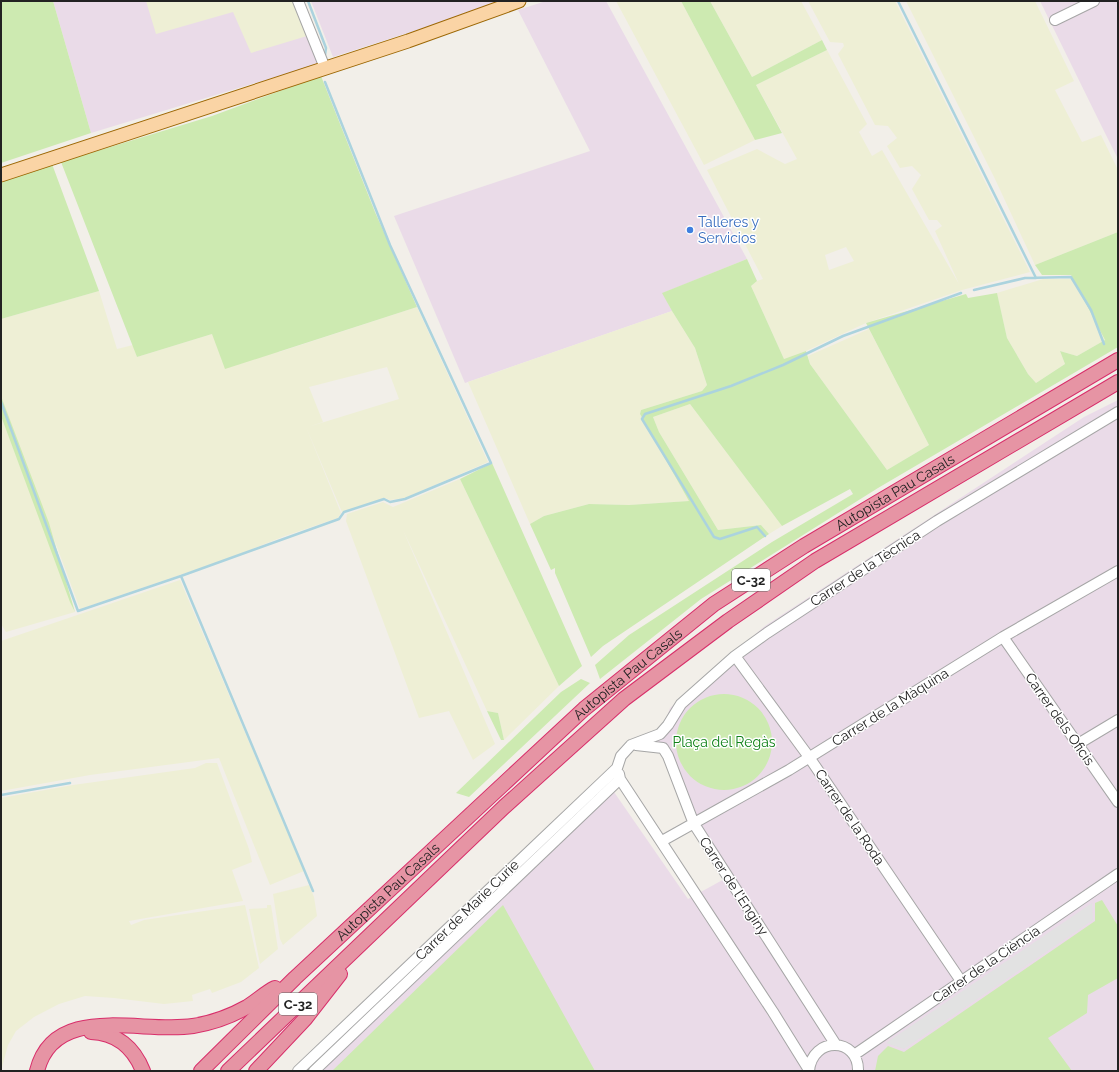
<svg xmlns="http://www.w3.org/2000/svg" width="1119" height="1072" font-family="Raleway,sans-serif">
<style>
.industrial{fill:#eadbe8}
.farmland{fill:#eeefd5;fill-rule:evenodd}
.grass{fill:#cdeab1}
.parking{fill:#e2e2e2}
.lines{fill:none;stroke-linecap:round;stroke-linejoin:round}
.stream{stroke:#abd3de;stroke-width:2.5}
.minor-casing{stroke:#a6a6a6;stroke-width:12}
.major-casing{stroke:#9c6704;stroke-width:15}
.highway-casing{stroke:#d82e6a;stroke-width:16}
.minor{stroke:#fff;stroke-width:10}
.major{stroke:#fad4a5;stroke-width:13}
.highway{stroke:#e694a4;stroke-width:14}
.shop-dot{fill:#3f7fe0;stroke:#fff;stroke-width:1.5}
.labels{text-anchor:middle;stroke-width:3;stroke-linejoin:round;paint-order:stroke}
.shield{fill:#fff;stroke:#646464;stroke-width:1}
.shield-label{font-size:13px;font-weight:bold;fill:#222}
.shop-label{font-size:14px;fill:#366cbe;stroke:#fff;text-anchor:start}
.street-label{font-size:14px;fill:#222;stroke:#fff}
.park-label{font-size:14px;fill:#0f8117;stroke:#fff}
</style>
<rect width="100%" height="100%" fill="#f2efe9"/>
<path class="industrial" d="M 53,1 L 293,1 L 318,64 L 91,133 Z
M 311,1 L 507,1 L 333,57 Z
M 546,1 L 606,1 L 747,259 L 663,293 L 672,311 L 465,383 L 394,216 L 590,151 L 518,10 Z
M 1040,1 L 1118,1 L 1118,159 L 1101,125 Z
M 1118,400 L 1118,1071 L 320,1071 L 614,792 L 688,899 L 728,877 L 694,824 L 668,756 L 647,745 L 661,734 L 670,708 L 765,626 L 1084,417 Z"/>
<path class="farmland" d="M 146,1 L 293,1 L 307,36 L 251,53 L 233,12 L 156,34 Z
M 616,1 L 681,1 L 755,140 L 704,165 Z
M 710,1 L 801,1 L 822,40 L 752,77 Z
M 808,1 L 895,1 L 1030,272 L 962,290 L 866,323 L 806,351 L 784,359 L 751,286 L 757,281 L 763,279 L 707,170 L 757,149 L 785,164 L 797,159 L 756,85 L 827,50 L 867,124 L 859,132 L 872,156 L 882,150 L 959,284 L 935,231 L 942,226 L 937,220 L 929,220 L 912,189 L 921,175 L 912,166 L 900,168 L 887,146 L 897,138 L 888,126 L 875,125 L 838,54 L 844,46 L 843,43 L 830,42 ZM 846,247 L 854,261 L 829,270 L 825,255 Z
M 906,1 L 1035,1 L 1074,81 L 1055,90 L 1082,142 L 1101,135 L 1118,170 L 1118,232 L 1035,265 L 995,179 Z
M 1043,279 L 1074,279 L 1105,340 L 1077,356 L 1060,351 L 1065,364 L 1036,383 L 1028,374 L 1007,338 L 997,293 Z
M 99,291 L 117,349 L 133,345 L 137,357 L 212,334 L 279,352 L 417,307 L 488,462 L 405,498 L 390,500 L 385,498 L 342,512 L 306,427 L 341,513 L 338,518 L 285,536 L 224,560 L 80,609 L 1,396 L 1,319 ZM 387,367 L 399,399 L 308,427 L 323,422 L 309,387 Z
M 672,311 L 695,348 L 707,385 L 702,391 L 641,410 L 640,414 L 690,501 L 629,505 L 589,504 L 544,516 L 530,524 L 468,382 Z
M 869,329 L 929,445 L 887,470 L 810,364 L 808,356 Z
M 690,404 L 782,526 L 769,534 L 761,525 L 718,530 L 659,432 L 653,417 Z
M 1,416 L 75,612 L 6,632 L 1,624 Z
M 460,479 L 559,686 L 504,740 L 498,713 L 487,711 L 403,530 L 495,744 L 473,760 L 449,711 L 419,718 L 346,521 L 347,514 L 383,502 L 393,507 Z
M 180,580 L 304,871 L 270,885 L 219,758 L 90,775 L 1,791 L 1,641 Z
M 206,763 L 217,763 L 249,849 L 252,862 L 232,870 L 243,901 L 129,921 L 131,925 L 144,920 L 245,905 L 259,968 L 241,982 L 212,993 L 210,989 L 192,995 L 193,1001 L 164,1004 L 114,998 L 85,996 L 59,1004 L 34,1017 L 16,1031 L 8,1045 L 1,1071 L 1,798 L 73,785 L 195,768 Z
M 309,885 L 314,897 L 317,916 L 283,945 L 280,939 L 273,894 Z
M 267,905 L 271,905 L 278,949 L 260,964 L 249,909 L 267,908 Z"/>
<path class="grass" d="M 1,1 L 53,1 L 91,133 L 1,163 Z
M 681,1 L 710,1 L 752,77 L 822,40 L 827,50 L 756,85 L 782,133 L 755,140 Z
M 321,76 L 375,212 L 417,307 L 225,369 L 212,334 L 137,357 L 61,162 L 212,116 Z
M 52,164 L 99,291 L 1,319 L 1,182 Z
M 1118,232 L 1118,347 L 878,488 L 701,599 L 600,679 L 595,665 L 629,635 L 772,542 L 853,494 L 850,489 L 782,526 L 690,404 L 653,417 L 659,432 L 718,530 L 761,525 L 769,534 L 603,646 L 591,657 L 555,573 L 555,568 L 551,570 L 530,524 L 544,516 L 589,504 L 629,505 L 689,501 L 640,414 L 641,410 L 702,391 L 707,385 L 695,348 L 672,311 L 662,293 L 747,259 L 757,281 L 751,286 L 784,359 L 806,351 L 810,364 L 887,470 L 929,445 L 866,323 L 966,294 L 968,298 L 997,293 L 1007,338 L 1028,374 L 1036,383 L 1065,364 L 1060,351 L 1077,356 L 1105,340 L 1071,275 L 1042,275 L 1035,265 Z
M 1,396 L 49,523 L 75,612 L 70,602 L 1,416 Z
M 492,463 L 582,666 L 559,686 L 460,479 Z
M 581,679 L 590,683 L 469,797 L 456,793 L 561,692 Z
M676 742a48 48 0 1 1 96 0a48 48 0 1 1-96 0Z
M 487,711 L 498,713 L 504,740 L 501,740 Z
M 1102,900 L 1118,926 L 1118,978 L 1088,995 L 1087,1013 L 1048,1038 L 1072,1071 L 875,1071 L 878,1056 L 888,1046 L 904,1052 L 1095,921 L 1095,903 Z
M 503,905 L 595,1071 L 332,1071 Z"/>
<path class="parking" d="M 1092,903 L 1093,920 L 904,1049 L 886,1043 Z"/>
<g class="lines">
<path class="stream" d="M 308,1 L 326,48 L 325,55
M 898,1 L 1036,278
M 974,290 L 1025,278 L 1071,277 L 1091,310 L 1104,344
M 1,402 L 78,611 L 181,576
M 765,536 L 757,527 L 720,539 L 714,537 L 642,419 L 645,414 L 731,386 L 783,365 L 843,336 L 961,293
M 1,795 L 70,783
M 313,891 L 181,576 L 339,519 L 344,512 L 384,499 L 390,502 L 405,499 L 491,463 L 390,245 L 325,82"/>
<defs>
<path id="minor" d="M 298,1 L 325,68
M 1055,20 L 1094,1
M 1003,637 L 1118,802
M 735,656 L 809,757 L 961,981
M 1078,744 L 1118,720
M 631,745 L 660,734 L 668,725 L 681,704 L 735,656 L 767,633 L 937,521 L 1118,412
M 636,745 L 663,748 L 668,756 L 694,824 L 836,1045
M 619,774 L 620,779 L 773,1012 L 809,1070
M 662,841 L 789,770 L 1003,637 L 1118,571
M 854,1055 L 1118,874
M 298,1071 L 617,768 L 621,756 L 631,745
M 314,1071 L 620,779
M 809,1071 C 812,1036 859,1037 858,1071"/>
<path id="major" d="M 1,175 L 408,41 L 519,1"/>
<g id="highway">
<path d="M 91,1032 C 117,1033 134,1048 143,1071"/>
<path d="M 37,1071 C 54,1002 142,1034 193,1026 C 212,1023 231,1016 247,1007 C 257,1001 265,993 275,988"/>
<path id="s1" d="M 201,1071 L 295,978 L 584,709 L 714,604 L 804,546 L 1118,360"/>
<path d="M 228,1071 L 504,807 L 624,699 L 728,621 L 815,561 L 1118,382"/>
<path d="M 256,1071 L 305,1019 L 340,974"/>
</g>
</defs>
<use href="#minor" class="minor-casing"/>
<use href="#major" class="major-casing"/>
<use href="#highway" class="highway-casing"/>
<use href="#minor" class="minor"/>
<use href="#major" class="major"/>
<use href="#highway" class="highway"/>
</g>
<circle class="shop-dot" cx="690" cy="230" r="4"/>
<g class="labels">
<g class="shield">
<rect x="732" y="569" width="38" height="22" rx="3"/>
<rect x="279" y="993" width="38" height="22" rx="3"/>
</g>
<g class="shield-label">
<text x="751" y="585">C-32</text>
<text x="298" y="1009">C-32</text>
</g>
<g class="shop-label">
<text x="698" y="227">Talleres y<tspan x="698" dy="16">Servicios</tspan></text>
</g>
<g class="street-label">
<text dy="5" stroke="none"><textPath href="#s1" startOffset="907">Autopista Pau Casals</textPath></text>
<text transform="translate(865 568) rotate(-33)" y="5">Carrer de la Tècnica</text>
<text dy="5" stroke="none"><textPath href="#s1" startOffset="583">Autopista Pau Casals</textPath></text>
<text transform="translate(890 707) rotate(-32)" y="5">Carrer de la Màquina</text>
<text transform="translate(1060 719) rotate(55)" y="5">Carrer dels Oficis</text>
<text transform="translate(850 817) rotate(56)" y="5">Carrer de la Roda</text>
<text transform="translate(734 886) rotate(57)" y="5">Carrer de l'Enginy</text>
<text dy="5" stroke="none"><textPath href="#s1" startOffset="259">Autopista Pau Casals</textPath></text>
<text transform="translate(467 910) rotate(-44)" y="5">Carrer de Marie Curie</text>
<text transform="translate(986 964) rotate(-34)" y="5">Carrer de la Ciència</text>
</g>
<g class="park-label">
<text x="724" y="747">Plaça del Regàs</text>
</g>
</g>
<rect width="1119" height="1072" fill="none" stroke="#222222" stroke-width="4"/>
</svg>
